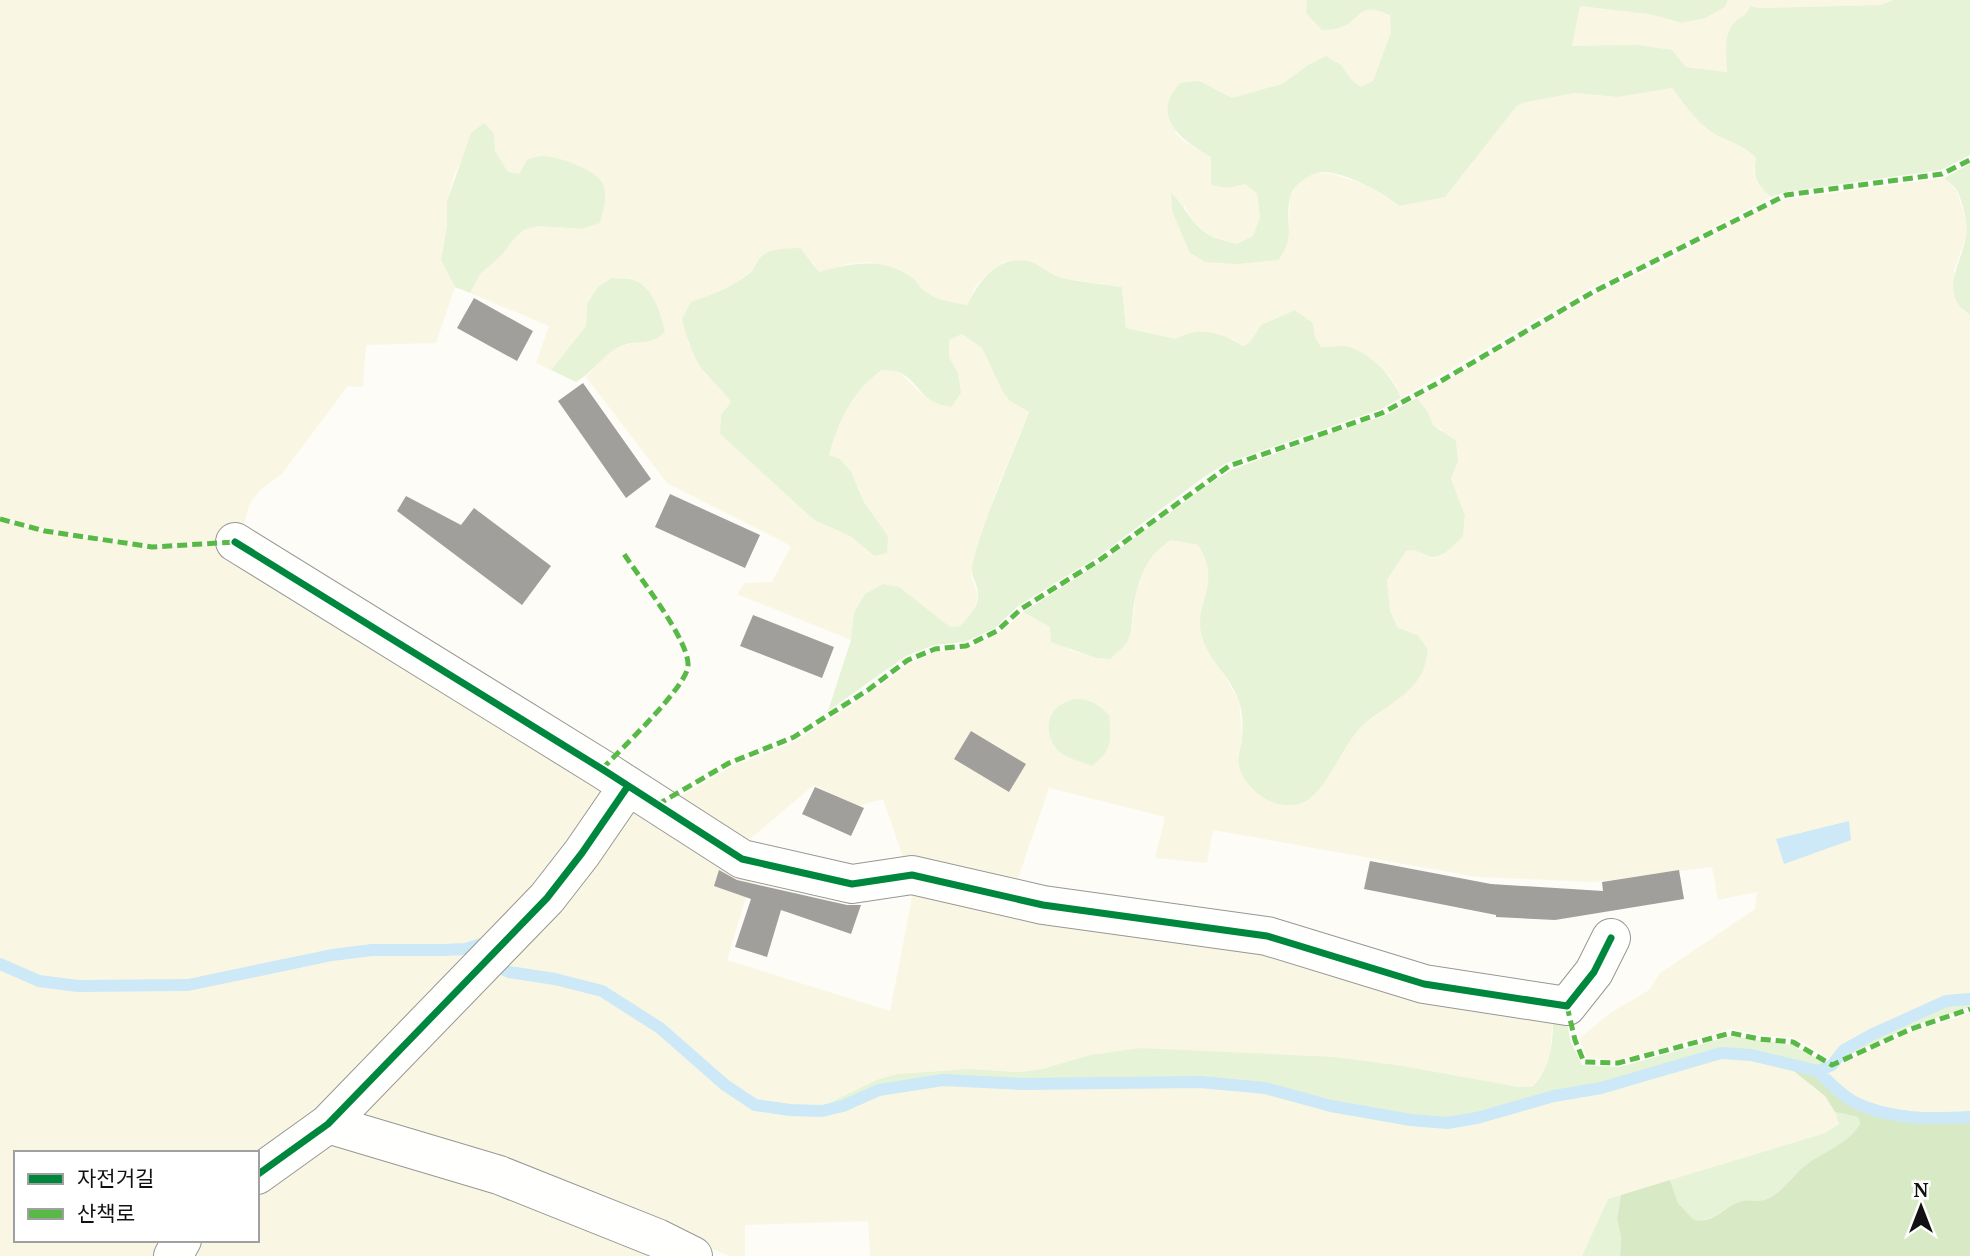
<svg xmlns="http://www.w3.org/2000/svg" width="1970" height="1256" font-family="'Noto Serif','Noto Sans KR',serif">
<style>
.farmland{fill:#f9f7e4}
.green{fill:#e7f3d7}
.forest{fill:#d8eac5}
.water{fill:#cde8f7}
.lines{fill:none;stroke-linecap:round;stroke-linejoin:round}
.stream{stroke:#cde8f7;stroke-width:12}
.building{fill:#a19f9c}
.minor-casing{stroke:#979795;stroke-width:40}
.minor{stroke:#fffffe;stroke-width:38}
.quiet{stroke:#58b947;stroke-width:5;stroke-dasharray:10 5;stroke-linecap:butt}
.cycleway-casing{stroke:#fff;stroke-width:11}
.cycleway{stroke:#00873e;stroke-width:7}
</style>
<rect width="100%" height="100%" fill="#fdfcf7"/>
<path class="farmland" d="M 0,0 L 1307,0 L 1306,13 L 1352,18 L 1362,7 L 1377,5 L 1391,15 L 1391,32 L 1374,81 L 1360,88 L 1351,79 L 1341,65 L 1308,65 L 1282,84 L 1254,93 L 1231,99 L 1218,91 L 1175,133 L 1185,142 L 1211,157 L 1212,170 L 1229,188 L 1245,184 L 1257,194 L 1260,217 L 1253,237 L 1236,244 L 1209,235 L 1193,221 L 1184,205 L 1185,238 L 1190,253 L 1205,262 L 1289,228 L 1290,197 L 1298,183 L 1316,172 L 1333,174 L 1367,185 L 1399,206 L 1445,197 L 1516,107 L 1522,103 L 1575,93 L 1617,97 L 1672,88 L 1711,131 L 1748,149 L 1756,158 L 1754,172 L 1757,184 L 1771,197 L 1661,255 L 1591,288 L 1401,398 L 1397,387 L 1389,375 L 1361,353 L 1346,346 L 1321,347 L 1315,337 L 1313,323 L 1295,310 L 1261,325 L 1250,342 L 1243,346 L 1232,339 L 1177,339 L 1126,328 L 1122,287 L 1061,278 L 1047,273 L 1029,261 L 1003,262 L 984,277 L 975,287 L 967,305 L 942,301 L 927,293 L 914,280 L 895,268 L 868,262 L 848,264 L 819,273 L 813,262 L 763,255 L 752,271 L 734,284 L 714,294 L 691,302 L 688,343 L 706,375 L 721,388 L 731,402 L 721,415 L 720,434 L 814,520 L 850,536 L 873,556 L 888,536 L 864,502 L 859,488 L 829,455 L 836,432 L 848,404 L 868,380 L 882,370 L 898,371 L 924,396 L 958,373 L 949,357 L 949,339 L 962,334 L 982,348 L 1010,401 L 1029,412 L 996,491 L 974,559 L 971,576 L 978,595 L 973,613 L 960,626 L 950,627 L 936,618 L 854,613 L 851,640 L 737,594 L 745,583 L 772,582 L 791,546 L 667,483 L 586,377 L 602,359 L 619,347 L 634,343 L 662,317 L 652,296 L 635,280 L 587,304 L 586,326 L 551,370 L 536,363 L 549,326 L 470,293 L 481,273 L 502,255 L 513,240 L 524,230 L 538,226 L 582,229 L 600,223 L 600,180 L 583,168 L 519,174 L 508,172 L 495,151 L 494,133 L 464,155 L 454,175 L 447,201 L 447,226 L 441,260 L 455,287 L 436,343 L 366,345 L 363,387 L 348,386 L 282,474 L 259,491 L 249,505 L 241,536 L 235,541 L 152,545 L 46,529 L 0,517 Z
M 1728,0 L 1893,0 L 1880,5 L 1758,8 L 1750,6 L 1745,16 L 1727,36 L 1727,72 L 1686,67 L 1672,50 L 1571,47 L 1580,5 L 1649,14 L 1682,23 L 1725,7 Z
M 1944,178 L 1956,190 L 1967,222 L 1966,237 L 1954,270 L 1962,310 L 1970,315 L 1970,996 L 1945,997 L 1870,1031 L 1842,1047 L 1832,1060 L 1795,1038 L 1760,1035 L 1731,1029 L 1618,1060 L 1587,1058 L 1579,1039 L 1610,1013 L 1649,990 L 1659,974 L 1755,909 L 1757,892 L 1718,900 L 1712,867 L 1593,882 L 1477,877 L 1213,830 L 1207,863 L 1155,858 L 1165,817 L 1049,788 L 1014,890 L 907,869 L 883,799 L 857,806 L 814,785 L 737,850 L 667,804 L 731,767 L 796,741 L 870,693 L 910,663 L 936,652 L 967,649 L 999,634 L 1023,612 L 1050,627 L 1070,650 L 1096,658 L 1110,659 L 1132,628 L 1136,593 L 1145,566 L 1157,549 L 1171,540 L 1198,545 L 1206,558 L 1210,580 L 1201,620 L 1202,637 L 1239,701 L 1242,737 L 1238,757 L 1331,772 L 1349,740 L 1363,725 L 1383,710 L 1418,635 L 1398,628 L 1390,611 L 1387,580 L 1406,551 L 1415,549 L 1432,558 L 1443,555 L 1463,537 L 1465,515 L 1451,479 L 1458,461 L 1442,429 L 1433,425 L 1428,412 L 1417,398 L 1595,295 L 1664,262 L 1759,211 L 1787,199 Z
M 0,520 L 46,532 L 152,547 L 228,544 L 612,785 L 544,890 L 482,940 L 465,945 L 443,947 L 372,947 L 332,951 L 188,981 L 79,983 L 40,977 L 0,959 Z
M 634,811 L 754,871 L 727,960 L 890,1011 L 915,882 L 1266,943 L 1553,1021 L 1550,1053 L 1545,1069 L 1532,1087 L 1519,1087 L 1403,1066 L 1140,1048 L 1090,1055 L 1042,1069 L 1020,1072 L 969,1069 L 897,1074 L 876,1080 L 821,1107 L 790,1106 L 756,1101 L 727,1082 L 662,1025 L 603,988 L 556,976 L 510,968 L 497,962 L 617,818 Z
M 480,949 L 353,1090 L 257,1153 L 16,1153 L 16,1240 L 172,1240 L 161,1256 L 0,1256 L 0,968 L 38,984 L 78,990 L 189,989 L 333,959 L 373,954 L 444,954 Z
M 491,967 L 507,976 L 554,983 L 600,995 L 657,1031 L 722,1088 L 753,1108 L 790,1114 L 822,1115 L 844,1110 L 880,1094 L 943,1084 L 1022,1088 L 1072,1086 L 1199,1086 L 1264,1092 L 1331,1110 L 1410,1124 L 1451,1126 L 1477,1122 L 1555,1099 L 1602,1092 L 1721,1057 L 1751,1059 L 1786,1065 L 1825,1096 L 1835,1112 L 1839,1124 L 1825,1133 L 1608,1199 L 1582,1256 L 870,1256 L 868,1221 L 745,1225 L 745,1256 L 729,1256 L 659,1227 L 351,1112 Z
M 1970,1013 L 1970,1115 L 1931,1117 L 1893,1113 L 1856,1101 L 1839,1088 L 1823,1072 L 1912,1032 Z
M 335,1135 L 671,1256 L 180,1256 L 191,1240 L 257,1240 L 257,1184 Z"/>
<path class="green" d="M 1307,0 L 1728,0 L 1725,7 L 1705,18 L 1682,23 L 1649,14 L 1580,6 L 1572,46 L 1638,45 L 1672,50 L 1686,67 L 1727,72 C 1727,56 1722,35 1735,22 C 1743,14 1744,20 1750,6 L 1758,8 L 1880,5 L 1893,0 L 1970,0 L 1970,155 L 1941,170 L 1785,192 L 1771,197 C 1756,183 1753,179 1756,158 C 1743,143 1724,141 1709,130 C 1694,119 1683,102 1672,88 L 1617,97 L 1575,93 L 1522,103 L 1516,107 L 1445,197 L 1399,206 C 1383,193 1338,167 1316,173 C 1312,174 1305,179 1302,181 C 1297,184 1291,192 1290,198 C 1284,223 1297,237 1278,260 L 1237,264 L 1205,262 L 1190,253 L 1172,211 L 1171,192 C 1184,206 1192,225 1209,235 C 1217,239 1228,241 1236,244 L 1253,236 L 1260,217 L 1257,194 L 1245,184 L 1229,188 L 1211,185 L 1211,157 C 1182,141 1149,116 1180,83 L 1199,81 L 1232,98 L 1282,84 L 1308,65 L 1326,56 L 1341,65 L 1351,79 L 1360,87 L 1373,81 L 1391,32 L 1390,15 C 1356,0 1364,19 1339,28 C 1334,29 1328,30 1322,30 L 1306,13 Z
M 484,123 L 494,133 L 495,151 L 508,172 L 519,174 L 527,160 C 532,158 538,156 543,156 C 558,156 597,170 603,184 C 608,197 603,211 600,223 L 582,229 L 538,226 L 524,230 L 513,240 L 502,255 L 481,273 L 470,293 L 455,287 L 441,260 L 447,226 L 447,201 L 471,133 Z
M 1970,164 L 1970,315 C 1937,294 1962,263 1966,236 C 1969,225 1962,199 1956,189 C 1953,185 1947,181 1944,178 Z
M 800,248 L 819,272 C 852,263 884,256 914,279 C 918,283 921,288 925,291 C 937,301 952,302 967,305 C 979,281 997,255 1028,261 C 1038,263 1050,275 1062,278 C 1081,282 1102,284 1122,287 L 1126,328 L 1176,339 C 1198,325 1223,333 1243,346 L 1250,342 L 1261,325 L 1295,310 L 1313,323 L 1315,337 L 1321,347 C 1328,347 1336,346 1344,346 C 1367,349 1394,377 1401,398 L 1381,409 L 1227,463 L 1204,477 L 1099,556 L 1018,606 L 995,628 L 965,642 L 934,645 L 906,656 L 828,711 L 851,640 L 854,613 L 865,594 L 883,584 L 899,587 L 950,627 L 960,626 C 968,618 979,607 978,594 C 977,578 968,579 974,558 C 988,508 1010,461 1029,412 L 1010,401 L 1003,392 L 982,348 L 962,334 L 949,340 L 949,357 L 958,373 L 961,393 L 951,407 C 920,403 921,383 899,372 C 894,370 887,371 882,370 C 852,391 839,420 829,455 L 840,459 L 851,472 L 864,502 L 888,536 L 887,553 L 874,556 L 850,536 L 814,520 L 720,434 L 721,415 L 731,402 C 724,392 716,385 708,376 C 693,361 687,338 682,319 L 691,302 C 712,295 732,287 750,273 C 755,268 757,260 763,255 C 772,248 789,249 800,248 Z
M 612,278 C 618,279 628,278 634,280 C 654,288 661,314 665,332 C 649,348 637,338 619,347 C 602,356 592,373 576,382 L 551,370 L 586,326 L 587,304 L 598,287 Z
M 1417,398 L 1428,412 L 1433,425 L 1456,441 L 1458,461 L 1451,479 L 1465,515 L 1463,537 C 1453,545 1442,561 1428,556 C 1419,552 1416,549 1406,551 L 1387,580 L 1390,611 L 1398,628 L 1418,635 L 1428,650 C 1426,658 1425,669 1421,675 C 1406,699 1380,709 1361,727 C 1342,746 1326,792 1304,802 C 1279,814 1244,791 1239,765 C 1237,756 1241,747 1242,739 C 1243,727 1243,713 1239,702 C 1232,678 1209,661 1202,637 C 1192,602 1224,586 1198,545 L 1171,540 C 1145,556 1137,582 1133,611 C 1132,623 1132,633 1126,644 C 1122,649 1115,654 1110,659 L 1096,658 L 1051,642 L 1050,627 L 1023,612 L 1103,561 L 1209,484 L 1231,470 L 1334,432 L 1384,416 Z
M 1073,699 C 1090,698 1098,704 1109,715 C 1111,740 1113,750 1092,766 C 1082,762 1069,759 1060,752 C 1049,743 1044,724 1054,711 C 1058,705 1066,702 1073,699 Z
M 1970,1001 L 1970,1007 L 1909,1027 L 1839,1060 L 1846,1051 L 1947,1002 Z
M 1564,1010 L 1571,1042 L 1582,1065 L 1619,1067 L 1731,1036 L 1792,1045 L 1826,1063 L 1817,1067 L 1752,1051 L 1721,1049 L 1600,1084 L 1553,1092 L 1476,1114 L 1447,1119 L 1411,1116 L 1332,1103 L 1265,1084 L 1200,1078 L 1072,1078 L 1023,1081 L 943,1076 L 877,1087 L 842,1103 L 821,1107 L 876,1080 L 897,1074 L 969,1069 L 1020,1072 L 1042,1069 L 1090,1055 L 1140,1048 L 1334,1057 L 1403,1066 L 1519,1087 L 1532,1087 C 1550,1069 1553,1045 1553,1021 Z
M 1835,1112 L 1858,1117 L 1860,1124 C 1846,1147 1821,1153 1801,1169 C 1790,1179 1779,1196 1764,1200 C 1757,1202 1749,1199 1742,1201 C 1723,1206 1717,1222 1694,1220 L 1678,1203 L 1670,1180 L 1825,1133 L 1839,1124 Z
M 1621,1195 L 1617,1219 L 1621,1237 L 1620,1256 L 1582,1256 L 1608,1199 Z"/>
<path class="forest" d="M 1786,1065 C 1796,1069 1809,1070 1818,1074 C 1829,1079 1841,1099 1856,1106 C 1892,1122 1931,1122 1970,1119 L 1970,1256 L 1620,1256 L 1621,1237 L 1617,1219 L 1621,1195 L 1670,1180 L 1678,1203 L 1694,1220 C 1717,1223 1723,1206 1742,1201 C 1749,1199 1757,1202 1764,1200 C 1779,1196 1790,1179 1801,1169 C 1820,1152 1846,1147 1860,1124 L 1858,1117 L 1835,1112 L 1825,1096 Z"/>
<path class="water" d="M 1849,821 L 1851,840 L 1784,864 L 1776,839 Z"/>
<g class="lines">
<path class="stream" d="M 0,964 L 39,981 L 78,986 L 188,985 L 332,955 L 372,950 L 443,950 L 466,949 L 481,944 L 491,954 L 494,965 L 509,972 L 555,979 L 602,991 L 660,1028 L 725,1085 L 755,1105 L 790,1110 L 822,1111 L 843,1106 L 879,1090 L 943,1080 L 1022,1084 L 1200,1082 L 1265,1088 L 1331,1106 L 1411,1120 L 1447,1123 L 1477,1118 L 1554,1096 L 1601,1088 L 1721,1053 L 1751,1055 L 1818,1071 L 1832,1065 L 1844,1050 L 1871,1035 L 1946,1001 L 1970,999
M 1818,1071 C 1829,1082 1841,1095 1856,1103 C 1891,1120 1932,1119 1970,1117"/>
</g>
<path class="building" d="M 474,298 L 533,331 L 517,361 L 457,328 Z
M 583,383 L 651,479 L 626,498 L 558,401 Z
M 670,494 L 760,535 L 745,568 L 655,527 Z
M 406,496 L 461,525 L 474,508 L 551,566 L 522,605 L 397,511 Z
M 753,615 L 834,647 L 822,678 L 740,646 Z
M 971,731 L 1026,764 L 1009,792 L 954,759 Z
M 815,787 L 864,808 L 851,836 L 802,814 Z
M 1370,861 L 1491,884 L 1603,891 L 1602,882 L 1679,870 L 1684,899 L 1555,920 L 1496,917 L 1496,915 L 1364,889 Z
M 719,870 L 737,880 L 847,905 L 861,905 L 851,934 L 781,910 L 767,957 L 735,947 L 751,899 L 714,886 Z"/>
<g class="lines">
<defs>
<path id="minor" d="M 235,542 L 602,769 L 742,859 L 852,884 L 912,875 L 1043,905 L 1267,936 L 1424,984 L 1567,1006 L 1594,972 L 1611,938
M 328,1124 L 499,1175 L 657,1238 L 693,1256
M 257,1175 L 328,1124 L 547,898 L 582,853 L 628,786
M 173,1256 L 182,1240"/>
</defs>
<use href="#minor" class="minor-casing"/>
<use href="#minor" class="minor"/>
<path class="quiet" d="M 0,519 L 45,531 L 152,547 L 235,542
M 602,769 C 619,751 686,688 688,666 C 690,641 639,577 624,554
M 657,805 L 729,763 L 794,737 L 868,690 L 908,660 L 935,649 L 966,646 L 997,631 L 1021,609 L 1101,559 L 1229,466 L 1382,413 L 1436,384 L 1593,292 L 1786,195 L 1942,174 L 1970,160
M 1567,1006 L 1575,1040 L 1584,1062 L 1618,1063 L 1731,1033 L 1759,1039 L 1793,1042 L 1832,1065 L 1911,1029 L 1970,1009"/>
<defs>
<path id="cycleway" d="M 235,542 L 602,769 L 742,859 L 852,884 L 912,875 L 1043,905 L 1267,936 L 1424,984 L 1567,1006 L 1594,972 L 1611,938
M 257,1175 L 328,1124 L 547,898 L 582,853 L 628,786"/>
</defs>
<use href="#cycleway" class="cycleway-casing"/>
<use href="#cycleway" class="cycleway"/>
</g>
<rect x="14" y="1151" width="245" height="91" fill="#ffffff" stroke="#a0a0a0" stroke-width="2"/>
<rect x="28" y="1174" width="35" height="10" fill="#00873e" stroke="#a0a0a0" stroke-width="2"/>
<text x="77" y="1186" font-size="21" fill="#111111">자전거길</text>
<rect x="28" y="1209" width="35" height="10" fill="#58b947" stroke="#a0a0a0" stroke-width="2"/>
<text x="77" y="1221" font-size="21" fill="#111111">산책로</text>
<g transform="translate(1921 1207)" stroke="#ffffff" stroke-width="5" paint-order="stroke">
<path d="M0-5L12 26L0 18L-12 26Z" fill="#111111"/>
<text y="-10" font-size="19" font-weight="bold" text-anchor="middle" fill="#111111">N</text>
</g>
</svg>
